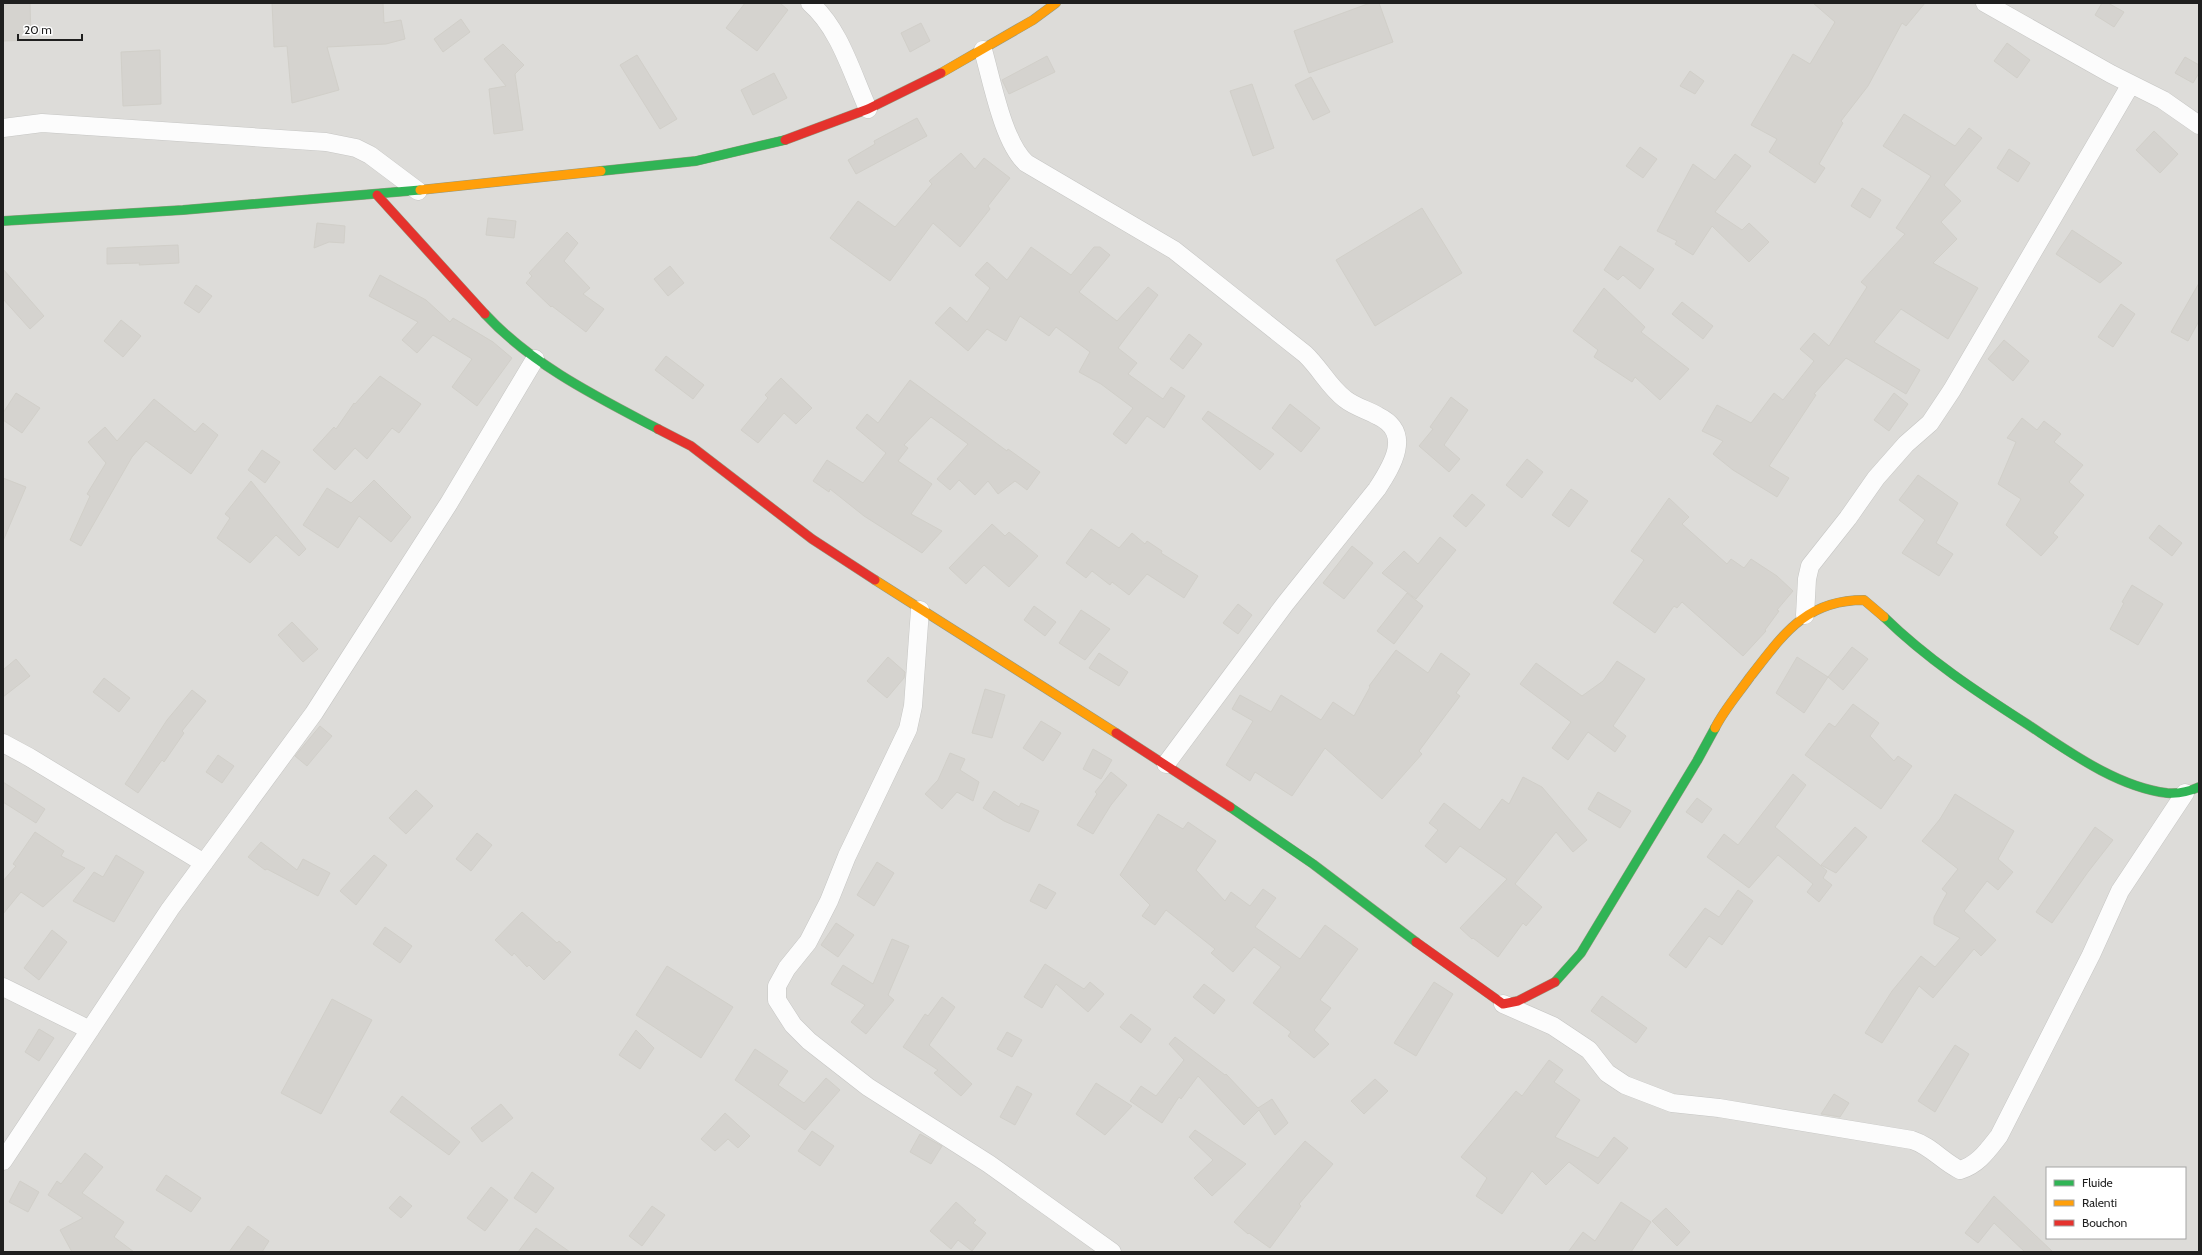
<svg xmlns="http://www.w3.org/2000/svg" width="2202" height="1255" font-family="Cabin,sans-serif">
<style>
.residential{fill:#dddcd9;fill-rule:evenodd}
.building{fill:#d5d3cf;stroke:#d1cfc9}
.lines{fill:none;stroke-linecap:round;stroke-linejoin:round}
.street-casing{stroke:#c6c6c4;stroke-width:19}
.fast-casing{stroke:#94997f;stroke-width:10}
.slow-casing{stroke:#94997f;stroke-width:10}
.jam-casing{stroke:#94997f;stroke-width:10}
.street{stroke:#fcfcfc;stroke-width:18}
.fast{stroke:#30b455;stroke-width:9}
.slow{stroke:#ff9f0a;stroke-width:9}
.jam{stroke:#e5322d;stroke-width:9}
</style>
<rect width="100%" height="100%" fill="#eeede8"/>
<path class="residential" d="M 3,3 L 2199,3 L 2199,1252 L 3,1252 ZM 2047,1168 L 2185,1168 L 2185,1238 L 2047,1238 Z"/>
<path class="building" d="M 3,3 L 30,3 L 31,40 L 3,41 Z
M 272,3 L 383,3 L 384,23 L 401,20 L 405,39 L 386,44 L 327,47 L 339,90 L 292,103 L 287,46 L 274,47 Z
M 745,3 L 780,3 L 788,10 L 757,51 L 726,28 Z
M 1370,3 L 1379,3 L 1393,42 L 1309,73 L 1294,31 Z
M 1813,3 L 1925,3 L 1906,26 L 1902,23 L 1868,86 L 1841,121 L 1843,123 L 1819,164 L 1825,168 L 1815,183 L 1769,152 L 1777,139 L 1751,125 L 1793,54 L 1810,64 L 1835,22 Z
M 2102,3 L 2108,3 L 2124,12 L 2114,27 L 2095,15 Z
M 461,19 L 470,32 L 443,52 L 434,39 Z
M 921,23 L 930,41 L 910,52 L 901,33 Z
M 2007,43 L 2030,60 L 2017,78 L 1994,61 Z
M 503,44 L 524,65 L 515,74 L 523,130 L 494,134 L 489,89 L 506,86 L 484,59 Z
M 160,50 L 161,104 L 123,106 L 121,52 Z
M 637,55 L 677,119 L 660,129 L 620,65 Z
M 1047,56 L 1055,72 L 1009,94 L 1002,80 Z
M 2185,57 L 2199,65 L 2199,73 L 2193,83 L 2175,73 Z
M 1690,71 L 1704,81 L 1695,94 L 1680,86 Z
M 774,73 L 787,98 L 753,115 L 741,90 Z
M 1311,77 L 1330,112 L 1313,120 L 1295,85 Z
M 1252,84 L 1274,148 L 1253,156 L 1230,91 Z
M 1904,114 L 1955,146 L 1969,128 L 1982,138 L 1944,185 L 1961,201 L 1941,222 L 1957,239 L 1933,263 L 1978,288 L 1948,339 L 1901,309 L 1874,342 L 1920,370 L 1906,394 L 1846,358 L 1814,394 L 1816,395 L 1769,466 L 1789,478 L 1777,497 L 1733,470 L 1713,454 L 1723,441 L 1702,431 L 1717,405 L 1751,423 L 1774,393 L 1783,400 L 1814,361 L 1800,349 L 1814,333 L 1829,346 L 1867,287 L 1861,282 L 1905,234 L 1896,228 L 1931,176 L 1883,146 Z
M 917,118 L 927,136 L 856,174 L 848,160 L 875,144 L 874,141 Z
M 2154,131 L 2178,154 L 2160,173 L 2136,150 Z
M 1640,147 L 1657,159 L 1643,178 L 1626,166 Z
M 2009,149 L 2030,163 L 2018,182 L 1997,168 Z
M 961,153 L 975,169 L 984,158 L 1010,178 L 988,206 L 990,209 L 960,247 L 933,223 L 890,281 L 830,238 L 858,201 L 895,227 L 932,184 L 929,181 Z
M 1735,154 L 1751,166 L 1715,212 L 1742,230 L 1749,223 L 1769,242 L 1749,262 L 1712,226 L 1693,255 L 1675,244 L 1677,241 L 1657,231 L 1693,164 L 1715,180 Z
M 1862,188 L 1881,200 L 1870,218 L 1851,206 Z
M 1422,208 L 1462,273 L 1375,326 L 1336,260 Z
M 488,218 L 516,221 L 514,238 L 486,235 Z
M 317,223 L 345,226 L 344,243 L 329,242 L 314,248 Z
M 2072,230 L 2122,263 L 2100,283 L 2056,254 Z
M 567,232 L 578,243 L 564,261 L 590,288 L 583,294 L 604,309 L 586,332 L 552,306 L 551,307 L 526,283 L 532,276 L 529,273 Z
M 178,245 L 179,263 L 139,265 L 140,263 L 107,264 L 107,248 Z
M 1620,246 L 1654,269 L 1640,289 L 1623,275 L 1618,280 L 1604,270 Z
M 1031,247 L 1071,275 L 1094,247 L 1100,247 L 1110,255 L 1079,292 L 1117,321 L 1148,287 L 1158,295 L 1118,348 L 1137,363 L 1128,374 L 1163,399 L 1171,387 L 1185,396 L 1164,428 L 1147,416 L 1126,444 L 1113,434 L 1133,408 L 1101,384 L 1079,372 L 1090,352 L 1056,327 L 1049,336 L 1020,316 L 1006,341 L 987,329 L 968,351 L 935,323 L 950,307 L 967,322 L 990,288 L 975,275 L 987,262 L 1007,280 Z
M 670,266 L 684,283 L 668,296 L 654,279 Z
M 3,269 L 44,316 L 30,329 L 3,299 Z
M 380,275 L 426,300 L 450,322 L 453,318 L 493,342 L 512,358 L 477,406 L 452,387 L 472,359 L 433,335 L 417,353 L 402,340 L 418,322 L 369,296 Z
M 2199,283 L 2199,321 L 2188,341 L 2171,332 Z
M 196,285 L 212,296 L 199,313 L 184,303 Z
M 1604,288 L 1645,327 L 1641,332 L 1689,369 L 1660,400 L 1635,377 L 1632,382 L 1594,357 L 1598,350 L 1573,331 Z
M 1682,302 L 1713,326 L 1703,339 L 1672,314 Z
M 2121,304 L 2135,314 L 2113,347 L 2098,337 Z
M 121,320 L 141,336 L 123,357 L 104,341 Z
M 1189,334 L 1202,344 L 1183,369 L 1170,359 Z
M 2004,340 L 2029,361 L 2013,381 L 1988,359 Z
M 666,356 L 704,385 L 693,399 L 655,370 Z
M 380,376 L 421,404 L 399,433 L 392,428 L 367,459 L 355,448 L 335,470 L 313,450 L 334,427 L 336,429 L 354,403 L 355,404 Z
M 781,378 L 812,408 L 796,424 L 784,413 L 758,443 L 741,430 L 768,398 L 765,395 Z
M 910,380 L 1007,451 L 1008,449 L 1040,472 L 1027,490 L 1015,481 L 998,494 L 988,481 L 975,495 L 959,480 L 950,490 L 937,479 L 968,444 L 931,417 L 904,445 L 908,448 L 898,461 L 932,484 L 911,514 L 942,531 L 922,553 L 864,516 L 830,489 L 829,492 L 813,481 L 827,460 L 863,483 L 886,453 L 856,428 L 867,414 L 878,423 Z
M 16,393 L 40,408 L 22,433 L 3,420 L 3,413 Z
M 1894,393 L 1908,404 L 1889,431 L 1874,420 Z
M 1451,397 L 1468,410 L 1444,445 L 1460,459 L 1449,472 L 1419,446 L 1433,429 L 1430,427 Z
M 154,399 L 195,432 L 203,423 L 218,435 L 191,474 L 146,441 L 132,457 L 81,546 L 70,540 L 90,496 L 87,494 L 106,463 L 88,442 L 105,427 L 117,441 Z
M 1290,404 L 1320,428 L 1301,452 L 1272,428 Z
M 1208,411 L 1274,454 L 1260,470 L 1202,419 Z
M 2022,418 L 2037,430 L 2044,421 L 2061,434 L 2054,442 L 2083,465 L 2069,482 L 2084,495 L 2053,533 L 2058,537 L 2041,556 L 2006,525 L 2021,499 L 1998,484 L 2016,442 L 2007,438 Z
M 262,450 L 280,462 L 265,483 L 248,470 Z
M 1527,459 L 1543,472 L 1522,498 L 1506,485 Z
M 1918,475 L 1958,503 L 1936,543 L 1953,554 L 1939,576 L 1902,553 L 1925,520 L 1899,500 Z
M 3,478 L 26,487 L 3,541 Z
M 374,480 L 411,517 L 391,542 L 359,516 L 338,548 L 303,525 L 327,488 L 351,503 Z
M 251,481 L 306,549 L 299,556 L 276,535 L 250,563 L 217,538 L 230,518 L 225,514 Z
M 1571,489 L 1588,501 L 1569,527 L 1552,515 Z
M 1472,494 L 1485,505 L 1466,527 L 1453,516 Z
M 1669,498 L 1689,517 L 1682,524 L 1727,564 L 1731,559 L 1744,568 L 1751,559 L 1777,576 L 1793,591 L 1777,610 L 1779,611 L 1765,630 L 1766,631 L 1743,656 L 1682,602 L 1677,608 L 1674,606 L 1655,633 L 1613,603 L 1644,560 L 1631,551 Z
M 992,524 L 1005,536 L 1009,532 L 1038,556 L 1009,587 L 984,565 L 966,584 L 949,568 Z
M 2159,525 L 2182,543 L 2172,556 L 2149,538 Z
M 1091,529 L 1119,548 L 1132,533 L 1145,544 L 1147,541 L 1162,551 L 1161,553 L 1198,576 L 1184,598 L 1147,574 L 1129,595 L 1112,582 L 1110,585 L 1092,571 L 1086,578 L 1066,563 Z
M 1440,537 L 1456,550 L 1416,599 L 1382,573 L 1404,551 L 1418,564 Z
M 1352,546 L 1373,563 L 1344,599 L 1323,583 Z
M 2132,585 L 2163,604 L 2138,645 L 2110,629 L 2124,603 L 2122,602 Z
M 1407,593 L 1423,606 L 1394,644 L 1377,631 Z
M 1238,604 L 1252,615 L 1238,634 L 1223,623 Z
M 1034,606 L 1056,622 L 1045,636 L 1024,620 Z
M 1081,610 L 1110,629 L 1085,660 L 1059,643 Z
M 292,622 L 318,649 L 303,662 L 278,635 Z
M 1852,647 L 1868,659 L 1843,690 L 1828,677 Z
M 1396,650 L 1428,673 L 1441,653 L 1470,674 L 1456,693 L 1460,696 L 1419,751 L 1422,754 L 1382,799 L 1325,748 L 1292,796 L 1255,772 L 1250,781 L 1226,765 L 1253,721 L 1232,709 L 1240,695 L 1271,712 L 1281,695 L 1321,720 L 1333,702 L 1354,716 L 1370,687 L 1369,686 Z
M 1099,653 L 1128,672 L 1119,686 L 1089,668 Z
M 888,657 L 905,672 L 904,678 L 887,698 L 867,681 Z
M 1797,657 L 1828,677 L 1804,713 L 1776,693 Z
M 16,659 L 30,676 L 3,697 L 3,670 Z
M 1617,661 L 1645,679 L 1613,726 L 1626,736 L 1615,752 L 1588,732 L 1568,760 L 1552,748 L 1571,722 L 1520,684 L 1536,663 L 1582,696 L 1603,681 Z
M 104,678 L 130,698 L 119,712 L 93,692 Z
M 985,689 L 1005,695 L 992,738 L 972,733 Z
M 192,690 L 206,701 L 182,731 L 184,733 L 164,762 L 162,760 L 138,793 L 125,784 L 167,720 Z
M 1853,704 L 1879,723 L 1870,736 L 1894,761 L 1898,756 L 1912,766 L 1881,809 L 1805,755 L 1829,723 L 1835,727 Z
M 1041,721 L 1061,733 L 1043,761 L 1023,748 Z
M 320,726 L 332,736 L 307,766 L 295,756 Z
M 1093,749 L 1112,760 L 1101,779 L 1083,769 Z
M 950,753 L 965,759 L 960,770 L 979,782 L 973,801 L 957,792 L 942,809 L 925,794 L 938,780 Z
M 218,755 L 234,766 L 222,783 L 206,772 Z
M 1111,772 L 1127,785 L 1111,805 L 1093,834 L 1077,825 L 1097,794 L 1095,792 Z
M 1793,774 L 1806,785 L 1775,827 L 1827,871 L 1823,878 L 1832,885 L 1819,902 L 1807,892 L 1813,884 L 1778,855 L 1749,888 L 1707,857 L 1724,834 L 1738,845 Z
M 1523,777 L 1542,787 L 1587,840 L 1573,852 L 1556,832 L 1515,884 L 1542,907 L 1526,926 L 1523,923 L 1498,957 L 1473,938 L 1472,939 L 1460,928 L 1507,879 L 1460,846 L 1446,863 L 1425,846 L 1438,830 L 1429,823 L 1444,803 L 1480,830 L 1502,799 L 1509,804 Z
M 3,782 L 45,809 L 36,823 L 3,802 Z
M 416,790 L 433,806 L 406,834 L 389,818 Z
M 994,791 L 1019,807 L 1021,803 L 1039,811 L 1029,832 L 1004,821 L 983,808 Z
M 1598,792 L 1631,811 L 1620,828 L 1588,809 Z
M 1955,794 L 2014,831 L 1998,859 L 2013,872 L 1998,890 L 1987,881 L 1964,911 L 1996,940 L 1981,956 L 1974,949 L 1933,998 L 1919,986 L 1882,1043 L 1865,1033 L 1892,991 L 1921,956 L 1935,967 L 1960,938 L 1934,924 L 1934,917 L 1947,893 L 1942,889 L 1958,869 L 1922,841 L 1940,819 Z
M 1697,798 L 1712,809 L 1702,823 L 1686,812 Z
M 1158,814 L 1183,829 L 1188,822 L 1216,841 L 1196,870 L 1225,901 L 1231,892 L 1250,906 L 1263,889 L 1276,898 L 1255,927 L 1300,959 L 1325,925 L 1358,949 L 1320,1000 L 1331,1008 L 1314,1030 L 1329,1044 L 1314,1058 L 1288,1036 L 1291,1032 L 1253,1003 L 1281,967 L 1254,947 L 1233,972 L 1211,953 L 1215,949 L 1166,910 L 1155,925 L 1142,916 L 1150,905 L 1120,875 Z
M 1855,827 L 1867,837 L 1836,873 L 1821,865 Z
M 2095,827 L 2113,840 L 2088,872 L 2052,923 L 2036,912 Z
M 35,832 L 64,851 L 61,856 L 85,868 L 43,907 L 21,892 L 3,914 L 3,881 L 16,866 L 13,864 Z
M 477,833 L 492,845 L 471,871 L 456,859 Z
M 261,842 L 297,870 L 303,859 L 330,873 L 318,896 L 267,869 L 265,870 L 248,857 Z
M 116,855 L 144,872 L 114,922 L 73,901 L 94,872 L 103,877 Z
M 374,855 L 387,865 L 356,905 L 340,891 Z
M 877,862 L 894,873 L 874,906 L 857,895 Z
M 1039,884 L 1056,893 L 1046,909 L 1030,901 Z
M 1738,890 L 1753,901 L 1722,945 L 1709,936 L 1686,968 L 1669,955 L 1705,908 L 1719,917 Z
M 522,912 L 557,943 L 559,941 L 571,952 L 544,980 L 529,965 L 527,967 L 514,953 L 512,956 L 495,940 Z
M 836,923 L 854,935 L 838,957 L 821,945 Z
M 385,927 L 412,946 L 400,963 L 373,944 Z
M 52,930 L 67,942 L 39,980 L 24,968 Z
M 892,939 L 909,946 L 888,995 L 894,1000 L 866,1034 L 851,1022 L 865,1005 L 831,984 L 843,965 L 873,984 Z
M 1045,964 L 1084,989 L 1090,982 L 1104,994 L 1088,1012 L 1056,984 L 1042,1008 L 1024,997 Z
M 667,966 L 733,1007 L 701,1058 L 636,1015 Z
M 1434,982 L 1453,994 L 1416,1056 L 1394,1043 Z
M 1204,984 L 1225,1000 L 1214,1014 L 1193,997 Z
M 1602,996 L 1647,1028 L 1636,1043 L 1591,1011 Z
M 942,997 L 955,1007 L 929,1045 L 972,1084 L 961,1096 L 934,1073 L 938,1070 L 903,1047 L 925,1014 L 928,1016 Z
M 332,999 L 372,1020 L 321,1114 L 281,1093 Z
M 1131,1014 L 1151,1029 L 1141,1043 L 1120,1027 Z
M 39,1029 L 54,1038 L 39,1061 L 25,1052 Z
M 636,1030 L 654,1048 L 640,1069 L 619,1055 Z
M 1007,1032 L 1022,1040 L 1012,1057 L 997,1049 Z
M 1175,1037 L 1225,1075 L 1226,1074 L 1258,1108 L 1272,1099 L 1288,1123 L 1275,1135 L 1259,1110 L 1244,1125 L 1198,1076 L 1181,1099 L 1179,1097 L 1162,1123 L 1130,1101 L 1141,1086 L 1156,1096 L 1184,1060 L 1169,1044 Z
M 1955,1045 L 1969,1054 L 1935,1112 L 1918,1101 Z
M 755,1049 L 788,1071 L 778,1085 L 804,1103 L 826,1078 L 840,1090 L 805,1130 L 735,1080 Z
M 1549,1060 L 1563,1070 L 1554,1082 L 1580,1100 L 1555,1137 L 1598,1158 L 1614,1137 L 1628,1148 L 1598,1184 L 1569,1162 L 1546,1185 L 1532,1171 L 1502,1214 L 1476,1196 L 1487,1178 L 1461,1157 L 1516,1091 L 1522,1096 Z
M 1375,1079 L 1388,1091 L 1364,1114 L 1351,1101 Z
M 1096,1083 L 1132,1106 L 1105,1135 L 1076,1114 Z
M 1017,1086 L 1032,1094 L 1015,1125 L 1000,1117 Z
M 1834,1094 L 1849,1103 L 1840,1117 L 1821,1114 Z
M 402,1096 L 460,1142 L 449,1155 L 390,1112 Z
M 501,1104 L 513,1118 L 482,1142 L 471,1128 Z
M 725,1113 L 750,1136 L 738,1148 L 728,1139 L 715,1151 L 701,1139 Z
M 1195,1130 L 1246,1164 L 1212,1196 L 1194,1178 L 1213,1160 L 1189,1137 Z
M 812,1131 L 834,1146 L 820,1166 L 798,1151 Z
M 920,1134 L 942,1146 L 931,1164 L 910,1152 Z
M 1305,1141 L 1333,1164 L 1299,1204 L 1301,1206 L 1270,1248 L 1249,1233 L 1248,1234 L 1234,1222 Z
M 85,1153 L 103,1167 L 82,1193 L 124,1222 L 114,1237 L 134,1252 L 72,1252 L 60,1230 L 83,1218 L 48,1195 L 57,1181 L 61,1184 Z
M 532,1172 L 554,1188 L 536,1213 L 514,1198 Z
M 166,1175 L 201,1198 L 191,1212 L 156,1190 Z
M 20,1181 L 39,1192 L 28,1212 L 9,1202 Z
M 491,1187 L 508,1200 L 485,1231 L 467,1218 Z
M 400,1196 L 412,1206 L 401,1218 L 389,1208 Z
M 1994,1196 L 2053,1252 L 2025,1252 L 1994,1223 L 1978,1243 L 1965,1233 Z
M 956,1202 L 976,1220 L 973,1223 L 986,1233 L 972,1251 L 958,1240 L 951,1249 L 930,1231 Z
M 1621,1202 L 1651,1222 L 1631,1252 L 1568,1252 L 1583,1232 L 1595,1241 Z
M 652,1206 L 665,1215 L 642,1246 L 629,1236 Z
M 1666,1208 L 1690,1232 L 1677,1246 L 1652,1221 Z
M 248,1226 L 269,1241 L 262,1252 L 229,1252 Z
M 536,1228 L 570,1252 L 518,1252 Z"/>
<g class="lines">
<defs>
<path id="street" d="M 810,3 C 840,29 852,74 868,109
M 1985,3 L 2111,74 L 2163,100 L 2199,125
M 983,50 C 992,81 1003,142 1026,163 L 1174,250 L 1305,354 C 1320,368 1329,387 1345,399 C 1355,407 1368,410 1378,416 C 1413,433 1392,466 1377,489 L 1285,604 L 1166,764
M 3,128 L 42,123 L 326,142 L 356,148 L 370,155 L 418,191
M 920,610 L 913,706 L 908,729 L 847,856 L 829,901 L 808,942 L 787,968 L 777,986 L 777,1000 L 793,1025 L 809,1041 L 868,1087 L 989,1164 L 1112,1252
M 1805,615 L 1807,579 L 1810,566 L 1848,518 L 1876,478 L 1906,444 L 1930,423 L 1952,390 L 2131,84
M 3,743 L 29,757 L 204,863
M 3,987 L 90,1030
M 1503,1004 L 1553,1026 L 1589,1050 L 1607,1073 L 1625,1085 L 1672,1103 L 1719,1108 L 1912,1140 C 1931,1146 1943,1162 1960,1170 C 1978,1165 1988,1150 1999,1136 L 2091,955 L 2120,891 L 2185,793
M 3,1161 L 170,909 L 314,713 L 449,503 L 535,359"/>
<path id="fast" d="M 601,171 L 696,161 L 785,140
M 3,221 L 183,210 L 420,190
M 485,314 C 532,365 597,397 658,429
M 1884,617 C 1927,659 1977,692 2027,724 C 2068,751 2117,787 2167,793 C 2179,794 2188,792 2199,787
M 1230,807 L 1313,864 L 1416,942
M 1555,982 L 1581,953 L 1697,761 L 1715,728"/>
<path id="slow" d="M 941,73 L 1033,20 L 1056,3
M 420,190 L 601,171
M 875,580 L 1116,733
M 1715,728 C 1724,710 1738,694 1750,677 C 1783,635 1805,600 1864,600 L 1884,617"/>
<path id="jam" d="M 785,140 L 868,109 L 941,73
M 377,195 L 485,314
M 658,429 L 691,446 L 812,539 L 875,580
M 1116,733 L 1230,807
M 1416,942 L 1503,1004 L 1518,1001 L 1555,982"/>
</defs>
<use href="#street" class="street-casing"/>
<use href="#fast" class="fast-casing"/>
<use href="#slow" class="slow-casing"/>
<use href="#jam" class="jam-casing"/>
<use href="#street" class="street"/>
<use href="#fast" class="fast"/>
<use href="#slow" class="slow"/>
<use href="#jam" class="jam"/>
</g>
<rect width="2202" height="1255" fill="none" stroke="#1f1f1f" stroke-width="8"/>
<rect x="2046" y="1167" width="140" height="72" fill="#ffffff" stroke="#a5a5a5"/>
<rect x="2054" y="1180" width="20" height="6" fill="#30b455" stroke="#a5a5a5"/>
<text x="2082" y="1187" font-size="12" fill="#1f1f1f">Fluide</text>
<rect x="2054" y="1200" width="20" height="6" fill="#ff9f0a" stroke="#a5a5a5"/>
<text x="2082" y="1207" font-size="12" fill="#1f1f1f">Ralenti</text>
<rect x="2054" y="1220" width="20" height="6" fill="#e5322d" stroke="#a5a5a5"/>
<text x="2082" y="1227" font-size="12" fill="#1f1f1f">Bouchon</text>
<path d="M18 34v6h64v-6" fill="none" stroke="#1f1f1f" stroke-width="2"/>
<text x="24" y="34" font-size="12" fill="#1f1f1f" stroke="#ffffff" stroke-width="3" paint-order="stroke">20 m</text>
</svg>
